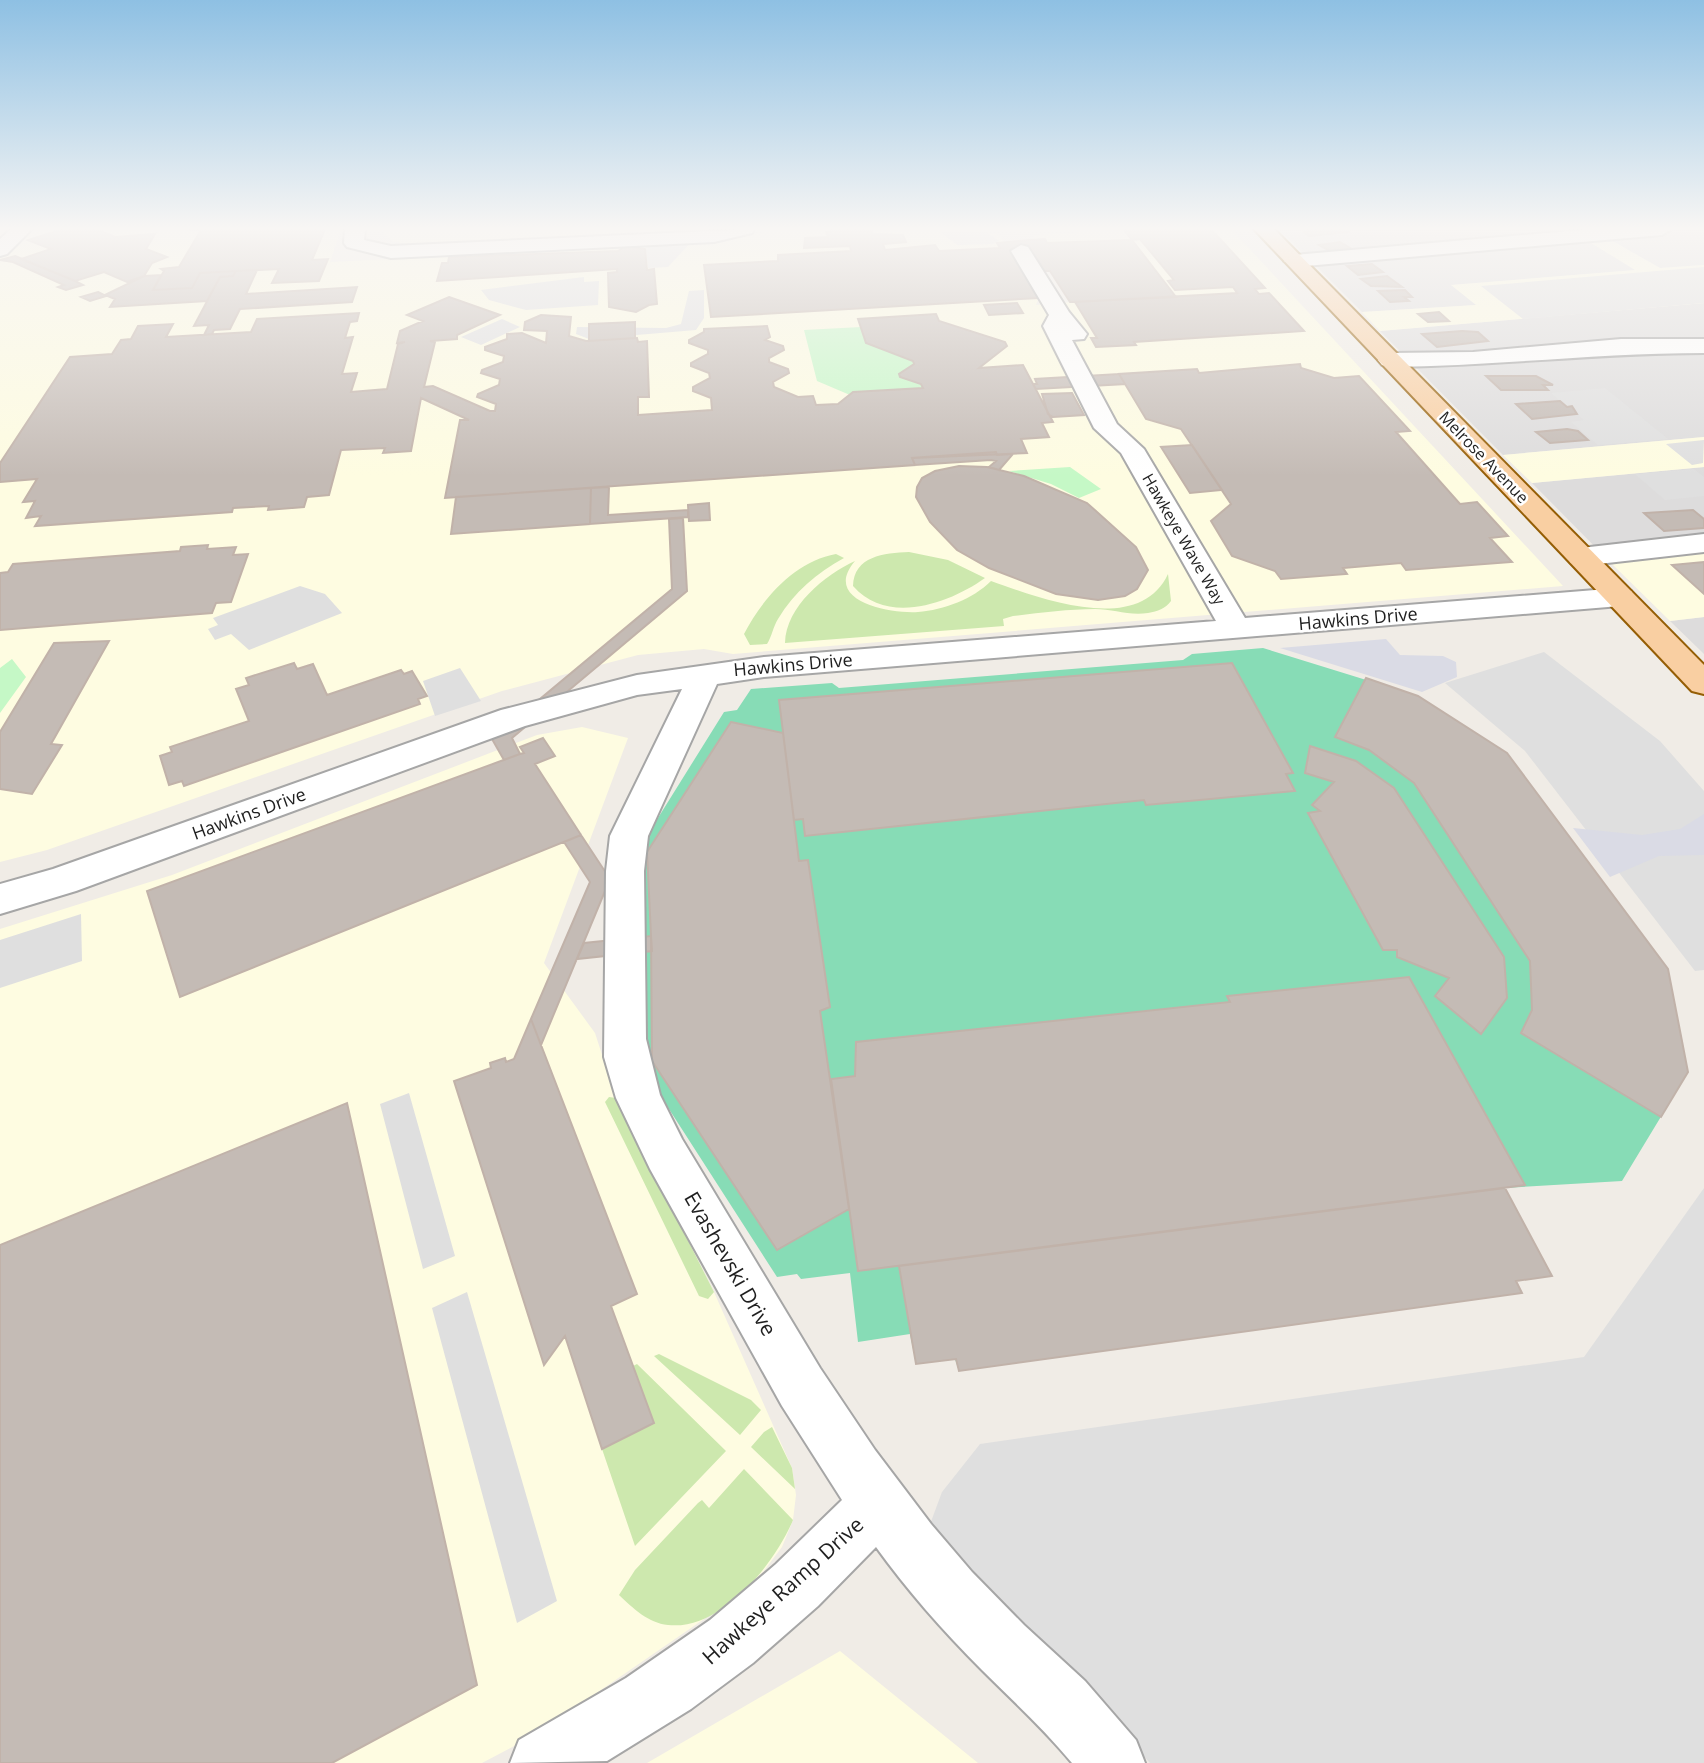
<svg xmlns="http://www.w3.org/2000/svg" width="1704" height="1763" font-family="'Open Sans',sans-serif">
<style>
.residential{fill:#dddcdc}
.education{fill:#fefce1}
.grass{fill:#cde8ae}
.park{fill:#c5f8c6}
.pitch{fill:#87dcb6}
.parking{fill:#dfdfdf}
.plaza{fill:#dadbe5}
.building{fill:#c4bbb5;stroke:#c1b2a9;stroke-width:2}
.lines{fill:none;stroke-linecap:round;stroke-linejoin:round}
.minor-casing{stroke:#a6a6a6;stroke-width:4}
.major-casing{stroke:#955e05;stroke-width:4}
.minor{fill:#fff;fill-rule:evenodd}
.major{fill:#f9cfa2;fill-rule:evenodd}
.labels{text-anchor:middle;stroke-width:5;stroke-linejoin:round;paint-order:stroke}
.far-street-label{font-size:16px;fill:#1f1f1f;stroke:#fff}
.street-label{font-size:18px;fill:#1f1f1f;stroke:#fff}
.near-street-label{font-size:21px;fill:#1f1f1f;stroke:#fff}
</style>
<rect width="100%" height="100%" fill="#f0ece6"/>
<path class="residential" d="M 1279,229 L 1704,229 L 1704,265 L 1660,268 L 1609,239 L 1588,241 L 1637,270 L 1452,285 L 1477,305 L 1362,312 Z
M 1704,303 L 1704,437 L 1503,455 L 1380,331 Z
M 1704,467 L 1704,552 L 1610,562 L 1532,483 Z
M 1704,617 L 1704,654 L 1670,621 Z"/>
<path class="education" d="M 0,229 L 341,229 L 330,262 L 719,243 L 777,229 L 933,229 L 999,234 L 1038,300 L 1036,305 L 1072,302 L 1033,238 L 1036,235 L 1124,229 L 1231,229 L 1563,586 L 733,654 L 704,649 L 638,655 L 502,691 L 47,850 L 0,862 Z
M 385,229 L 698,229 L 411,245 L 393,241 L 383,234 Z
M 1609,239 L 1660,268 L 1704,265 L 1704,303 L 1380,331 L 1362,312 L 1476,305 L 1451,285 L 1635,270 L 1588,241 Z
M 1704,437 L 1704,467 L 1532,483 L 1503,455 Z
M 1704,552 L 1704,617 L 1670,621 L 1610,562 Z
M 582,727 L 628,738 L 544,963 L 595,1033 L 616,1098 L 714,1292 L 792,1468 L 796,1495 L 793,1520 L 782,1547 L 763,1572 L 736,1597 L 537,1734 L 482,1763 L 0,1763 L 0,929 L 172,875 L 537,735 Z
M 840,1651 L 978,1763 L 647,1763 Z"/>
<path class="grass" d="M 909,552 L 948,560 L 985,578 C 950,603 888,626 853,586 C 854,556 884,553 909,552 Z
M 836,554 L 844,558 C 817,573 794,592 778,619 C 773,627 772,636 767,644 L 750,645 L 744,634 C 762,599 795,561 836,554 Z
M 855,561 C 821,601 890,614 918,612 C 944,610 973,599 991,581 C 1039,598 1139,637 1168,574 L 1171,601 C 1165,609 1158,611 1148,613 C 1129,616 1113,609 1095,609 C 1068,609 1040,613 1013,616 L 1003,619 L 1004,626 L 785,643 C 786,606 825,575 855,561 Z
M 609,1097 L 616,1098 L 714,1292 L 708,1299 L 699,1296 L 605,1102 Z
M 659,1354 L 751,1400 L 761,1410 L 740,1435 L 654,1356 Z
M 637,1364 L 726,1451 L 635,1546 L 602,1449 L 654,1423 L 633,1366 Z
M 772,1427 L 792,1468 L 795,1489 L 751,1447 L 764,1432 Z
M 744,1469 L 793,1520 C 775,1563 722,1631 668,1625 C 648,1623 633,1608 619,1595 L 635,1570 L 698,1503 L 702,1500 L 709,1508 Z"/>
<path class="park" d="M 861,327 L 866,343 L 913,361 L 914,364 L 899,374 L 900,377 L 921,384 L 923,388 L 850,395 L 817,381 L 804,330 Z
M 1070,467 L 1101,489 L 1079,498 L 1051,484 L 1009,471 Z
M 12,659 L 26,677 L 0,713 L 0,668 Z"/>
<path class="pitch" d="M 1263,648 L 1418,696 L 1507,753 L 1668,969 L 1688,1072 L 1622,1181 L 1505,1188 L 1516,1282 L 1522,1293 L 959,1371 L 955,1359 L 916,1364 L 910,1334 L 858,1342 L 850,1273 L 801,1279 L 797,1274 L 777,1277 L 640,1064 L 638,850 L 724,712 L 737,710 L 751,689 L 832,683 L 839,688 L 1183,660 L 1192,654 Z"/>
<path class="parking" d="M 939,231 L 987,232 L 999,241 L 993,243 L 995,244 L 957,245 Z
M 693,240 L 668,267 L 648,268 L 645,242 Z
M 1704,267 L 1704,303 L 1523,319 L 1481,286 Z
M 584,277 L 584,282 L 599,281 L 598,305 L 526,310 L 489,300 L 481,290 Z
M 704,290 L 704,318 L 696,330 L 589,339 L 576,334 L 577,327 L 666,328 L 681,324 L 689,291 Z
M 502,319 L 520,327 L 481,345 L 461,337 Z
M 1605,388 L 1668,439 L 1598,445 L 1571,422 L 1584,420 L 1574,411 L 1577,410 L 1567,407 L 1551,393 Z
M 1704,440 L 1703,463 L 1692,465 L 1666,444 Z
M 1694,469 L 1704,477 L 1704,496 L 1665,500 L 1635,474 Z
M 300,586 L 325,594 L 342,613 L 249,650 L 231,634 L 215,640 L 208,629 L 218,625 L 213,618 Z
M 1544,652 L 1660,741 L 1704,791 L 1704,970 L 1695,971 L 1525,751 L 1445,683 Z
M 460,668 L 481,701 L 435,716 L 423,681 Z
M 81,914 L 82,961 L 0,988 L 0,940 Z
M 409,1093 L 455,1256 L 423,1269 L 380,1104 Z
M 1704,1188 L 1704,1763 L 1150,1763 L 929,1527 L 942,1492 L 980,1444 L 1584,1357 Z
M 467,1292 L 557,1601 L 517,1623 L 432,1308 Z"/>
<path class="plaza" d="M 1386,639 L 1400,655 L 1443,656 L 1456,662 L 1457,677 L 1422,692 L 1280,648 Z
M 1704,814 L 1704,855 L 1659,856 L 1610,877 L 1573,828 L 1642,835 L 1680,829 Z"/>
<path class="building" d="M 96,229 L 115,237 L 155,234 L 146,249 L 167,257 L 152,263 L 144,276 L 127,282 L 104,272 L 75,281 L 21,259 L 51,249 L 28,240 L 60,230 Z
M 325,229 L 312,260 L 328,259 L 319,281 L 272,283 L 279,269 L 236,271 L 200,273 L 192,288 L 153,290 L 164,271 L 161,269 L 179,267 L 201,230 L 185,229 Z
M 830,229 L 867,229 L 871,230 L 873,234 L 903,235 L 906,242 L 883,244 L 885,250 L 935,245 L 939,251 L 1000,248 L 997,243 L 1030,240 L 1045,239 L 1047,243 L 1132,240 L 1176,297 L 1070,302 L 1050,271 L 1044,271 L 1031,251 L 1012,252 L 1038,298 L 711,317 L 704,265 L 778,261 L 778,255 L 851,251 L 850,246 L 804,248 L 805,238 L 828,237 L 826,232 L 831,232 Z
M 1211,229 L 1265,288 L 1255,289 L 1259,294 L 1269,293 L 1304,331 L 1134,342 L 1136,345 L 1096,347 L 1091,338 L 1097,338 L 1075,302 L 1237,293 L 1233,287 L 1175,290 L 1168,281 L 1174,280 L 1140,239 L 1132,240 L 1124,230 Z
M 1301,229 L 1346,229 L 1349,232 L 1309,236 Z
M 1340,242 L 1352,249 L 1330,251 L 1319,245 Z
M 626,246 L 645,249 L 647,270 L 654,269 L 657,304 L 649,305 L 636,312 L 609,307 L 608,273 L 617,272 L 617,269 L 437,281 L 442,263 L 448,263 L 449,257 L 618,251 Z
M 15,256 L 75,281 L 83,285 L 66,290 L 58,287 L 64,285 L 13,262 L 0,260 Z
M 1372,264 L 1383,272 L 1358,275 L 1347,266 Z
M 257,270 L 246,294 L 357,287 L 352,302 L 240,309 L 230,329 L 214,330 L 212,334 L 204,335 L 209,325 L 194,326 L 220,277 L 233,276 L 236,271 Z
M 236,271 L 233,276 L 220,277 L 207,301 L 110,307 L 115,299 L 105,295 L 144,276 L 161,275 L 153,290 L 192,288 L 200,273 Z
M 1387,276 L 1402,287 L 1371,286 L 1361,279 Z
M 1405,290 L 1412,297 L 1404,297 L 1409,301 L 1390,302 L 1378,291 Z
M 98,292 L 106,296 L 90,301 L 81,297 Z
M 449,297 L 500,315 L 457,335 L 457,339 L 430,341 L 435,342 L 424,387 L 433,386 L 490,411 L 495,411 L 496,404 L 477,397 L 478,394 L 499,385 L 500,379 L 481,373 L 482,370 L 503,362 L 504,356 L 485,350 L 485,347 L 507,339 L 507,334 L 522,333 L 546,343 L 547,331 L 524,330 L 525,322 L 541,315 L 571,317 L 569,336 L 586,341 L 637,338 L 638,342 L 647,341 L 649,397 L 638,397 L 638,415 L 712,410 L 711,398 L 693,391 L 693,387 L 710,378 L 709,373 L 691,366 L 691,363 L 708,354 L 708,350 L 689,343 L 689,340 L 704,332 L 704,329 L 767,326 L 770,337 L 765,340 L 783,346 L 784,350 L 769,358 L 769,362 L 788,369 L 789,373 L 773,382 L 774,387 L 798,397 L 813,396 L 816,405 L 838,404 L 853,392 L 923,388 L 921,384 L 900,377 L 899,374 L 914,364 L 913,361 L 866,343 L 858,319 L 936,314 L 939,321 L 1005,342 L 1007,346 L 979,368 L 1023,365 L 1053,422 L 1042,423 L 1049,437 L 1021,439 L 1027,453 L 912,458 L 915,465 L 445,498 L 460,420 L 469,420 L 421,398 L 411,451 L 383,453 L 385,448 L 341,450 L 329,495 L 307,497 L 304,507 L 268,510 L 269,506 L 233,508 L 232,512 L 35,526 L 41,516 L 26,518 L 35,501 L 23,502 L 37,479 L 0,482 L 0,463 L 70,357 L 112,354 L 121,340 L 131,339 L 138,326 L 173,324 L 166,337 L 251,332 L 257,319 L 359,313 L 357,321 L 350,322 L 345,338 L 353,337 L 342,374 L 357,373 L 351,392 L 387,389 L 398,344 L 405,342 L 397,343 L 400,331 L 423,321 L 407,315 Z
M 1017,303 L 1023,313 L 989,315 L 984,305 Z
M 1439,312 L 1449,321 L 1428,322 L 1418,314 Z
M 635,322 L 635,338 L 589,341 L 589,324 Z
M 1462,331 L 1478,332 L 1488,341 L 1437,347 L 1422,334 Z
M 1300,364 L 1301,368 L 1334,378 L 1359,376 L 1410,431 L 1396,432 L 1460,504 L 1477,502 L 1508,536 L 1490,538 L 1512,562 L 1406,570 L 1401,563 L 1343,568 L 1347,574 L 1281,579 L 1275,571 L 1232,556 L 1211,521 L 1231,504 L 1181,429 L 1146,419 L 1119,374 L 1197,369 L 1199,373 Z
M 1119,374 L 1125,384 L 1036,389 L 1033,384 L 1037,384 L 1035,379 Z
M 1486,376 L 1536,376 L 1553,385 L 1543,385 L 1548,390 L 1501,390 Z
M 1072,393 L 1084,415 L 1053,417 L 1048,414 L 1042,394 Z
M 1560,401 L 1567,407 L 1572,406 L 1577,414 L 1532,419 L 1516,404 Z
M 1567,429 L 1578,431 L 1588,440 L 1550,443 L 1536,432 Z
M 1192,445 L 1222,490 L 1190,493 L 1161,447 Z
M 996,452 L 997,455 L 1013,454 L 999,470 L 989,467 L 996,461 L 991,460 L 915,465 L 912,458 Z
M 959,466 L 987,467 L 1024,476 L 1087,503 L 1136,547 L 1148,570 L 1137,589 L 1125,596 L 1098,600 L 1056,594 L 989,568 L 957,550 L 930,522 L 916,497 L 917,487 L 922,478 L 935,471 Z
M 609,487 L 608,515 L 688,510 L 688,517 L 590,524 L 591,488 Z
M 591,488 L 590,524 L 451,534 L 456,497 Z
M 709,503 L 710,520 L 689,521 L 688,505 Z
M 1693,510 L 1704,519 L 1704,528 L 1664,531 L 1644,513 Z
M 683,518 L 687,591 L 512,738 L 520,754 L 504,760 L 492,739 L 672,589 L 669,519 Z
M 208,545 L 207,549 L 236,547 L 233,555 L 248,554 L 231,602 L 216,603 L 212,613 L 0,630 L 0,573 L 8,572 L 13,564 L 180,551 L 181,547 Z
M 1704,562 L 1704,594 L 1672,565 Z
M 109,641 L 51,744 L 62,745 L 32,794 L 0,789 L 0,732 L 54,643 Z
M 294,663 L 297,669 L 313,664 L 327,695 L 401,670 L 404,674 L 412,671 L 427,696 L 418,699 L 420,704 L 184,786 L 182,781 L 169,785 L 160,756 L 172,752 L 170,747 L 249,721 L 236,689 L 249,685 L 246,678 Z
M 1232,663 L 1293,773 L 1286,774 L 1295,791 L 1146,805 L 1144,800 L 805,836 L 803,819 L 794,820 L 779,700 Z
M 1366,678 L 1418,696 L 1507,753 L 1668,969 L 1688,1072 L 1661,1117 L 1521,1033 L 1532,1010 L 1530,961 L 1414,783 L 1369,750 L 1335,737 Z
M 731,722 L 783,733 L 799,861 L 808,860 L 830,1007 L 820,1011 L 849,1209 L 777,1250 L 652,1061 L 651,936 L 647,852 Z
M 543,738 L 555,756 L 535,764 L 581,835 L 180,997 L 147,891 L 520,754 L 524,753 L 520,747 Z
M 1310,746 L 1356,761 L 1394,788 L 1504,957 L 1507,998 L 1481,1034 L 1435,996 L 1449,978 L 1397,957 L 1397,950 L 1383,950 L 1308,813 L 1320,811 L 1312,805 L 1334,782 L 1305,773 Z
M 581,835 L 610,879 L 541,1045 L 531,1019 L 590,882 L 564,842 Z
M 651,936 L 652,951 L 577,959 L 584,943 Z
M 1409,977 L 1525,1185 L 858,1271 L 831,1079 L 855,1076 L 856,1042 L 1230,1002 L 1227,996 Z
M 531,1019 L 637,1294 L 611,1306 L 654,1423 L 602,1449 L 565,1336 L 544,1365 L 454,1081 L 491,1068 L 490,1063 L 505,1058 L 506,1062 L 514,1059 Z
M 347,1103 L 477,1685 L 332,1763 L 0,1763 L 0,1245 Z
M 1505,1188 L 1552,1276 L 1516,1281 L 1522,1293 L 959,1371 L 956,1359 L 916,1364 L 899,1266 Z"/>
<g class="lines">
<defs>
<path id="minor" d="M 11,229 L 32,229 L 7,254 L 0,256 L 0,239 Z
M 345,229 L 365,229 L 364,240 L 391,246 L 754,229 L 752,233 L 714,242 L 391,258 L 347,247 L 344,243 Z
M 1593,229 L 1671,229 L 1662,235 L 1294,267 L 1284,261 L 1294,255 Z
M 1021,245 L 1028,247 L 1069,312 L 1087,334 L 1084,339 L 1072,340 L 1117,424 L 1144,449 L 1245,618 L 1620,588 L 1631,591 L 1635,597 L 1631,603 L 1620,606 L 764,677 L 717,684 L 648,836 L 644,871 L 646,1039 L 660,1095 L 682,1139 L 820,1368 L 875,1450 L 931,1524 L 972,1572 L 1024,1625 L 1085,1681 L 1136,1740 L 1145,1763 L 1072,1763 C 1044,1729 1013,1701 982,1670 C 944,1632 907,1590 876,1547 L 818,1606 L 753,1663 L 691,1709 L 607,1761 L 510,1763 L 519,1740 L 626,1678 L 710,1620 L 776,1564 L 842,1500 L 782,1406 L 650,1169 L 616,1098 L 604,1057 L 606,871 L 610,836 L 682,689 L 637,695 L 525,726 L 76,891 L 0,914 L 0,884 L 53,869 L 501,710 L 637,675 L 764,657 L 1216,621 L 1121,453 L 1094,428 L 1043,326 L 1049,315 L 1011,251 Z
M 1621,339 L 1704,339 L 1704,353 C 1599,353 1495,366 1390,367 L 1382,365 L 1378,360 L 1382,355 L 1390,353 L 1473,352 Z
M 1704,534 L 1704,552 L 1581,566 L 1571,563 L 1567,557 L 1571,551 L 1581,548 Z"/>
<path id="major" d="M 1254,229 L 1274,229 L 1704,665 L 1704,694 L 1692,691 Z"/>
</defs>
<use href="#minor" class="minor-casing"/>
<use href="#major" class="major-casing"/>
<use href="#minor" class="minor"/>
<use href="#major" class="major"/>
</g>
<linearGradient id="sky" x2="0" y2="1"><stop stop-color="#8ec0e3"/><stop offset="0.48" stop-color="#f8f6f4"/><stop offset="1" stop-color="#f8f6f4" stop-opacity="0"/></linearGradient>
<rect width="1704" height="476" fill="url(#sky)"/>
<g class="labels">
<g class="far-street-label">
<text transform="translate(1484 457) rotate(46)" y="6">Melrose Avenue</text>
<text transform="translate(1184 539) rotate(60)" y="6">Hawkeye Wave Way</text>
</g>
<g class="street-label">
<text transform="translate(1358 619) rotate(-5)" y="6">Hawkins Drive</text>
<text transform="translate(793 665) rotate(-5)" y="6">Hawkins Drive</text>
<text transform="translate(249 814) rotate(-20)" y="6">Hawkins Drive</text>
</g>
<g class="near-street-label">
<text transform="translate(730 1264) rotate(60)" y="7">Evashevski Drive</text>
<text transform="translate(783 1591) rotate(-42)" y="7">Hawkeye Ramp Drive</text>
</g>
</g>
</svg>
